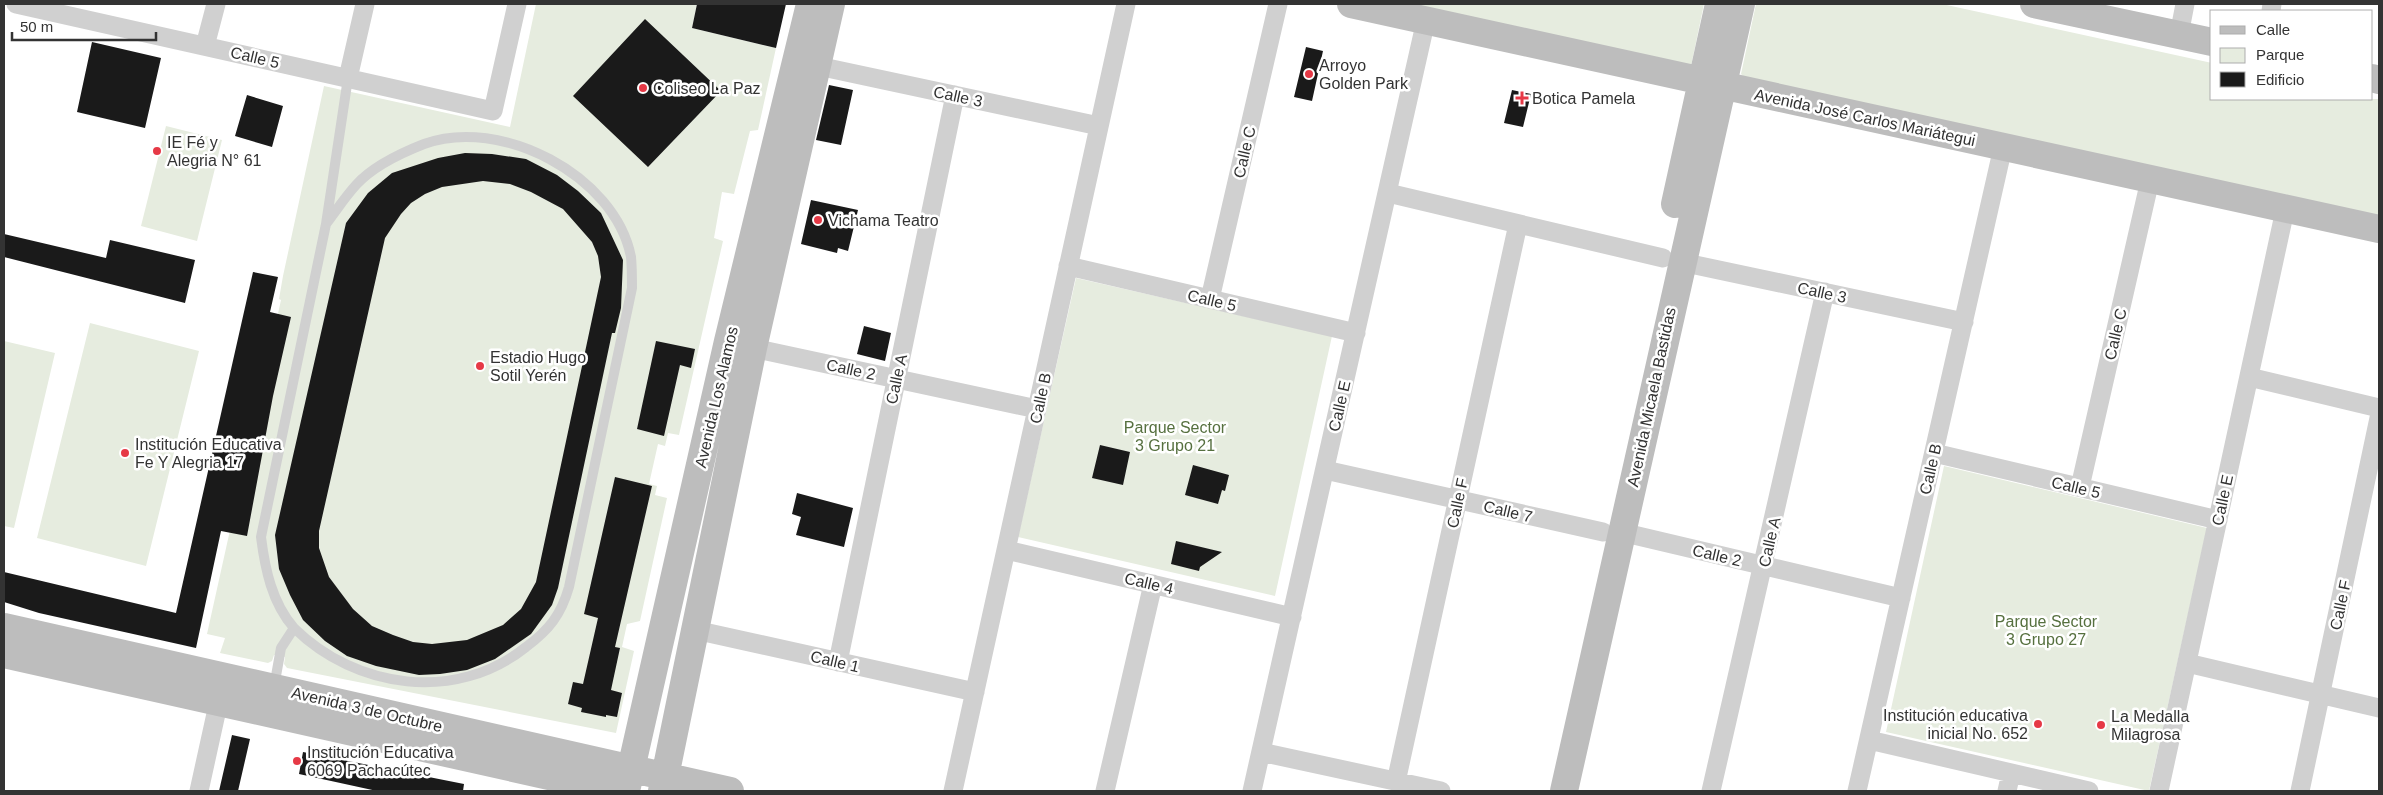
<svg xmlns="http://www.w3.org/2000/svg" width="2383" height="795" font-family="Helvetica,sans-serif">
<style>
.green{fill:#e6ecdf}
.building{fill:#1a1a1a;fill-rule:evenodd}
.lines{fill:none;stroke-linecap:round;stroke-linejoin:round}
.lane{stroke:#d0d0d0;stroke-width:10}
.street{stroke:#d0d0d0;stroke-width:19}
.secondary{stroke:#bdbdbd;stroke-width:28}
.poi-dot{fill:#e63946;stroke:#fff;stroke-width:2}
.labels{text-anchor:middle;stroke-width:5;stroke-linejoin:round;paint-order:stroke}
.street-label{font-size:16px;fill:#333;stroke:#fff}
.poi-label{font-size:16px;fill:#333;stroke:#fff;text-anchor:start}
.park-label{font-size:16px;fill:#56703f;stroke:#fff}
</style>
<rect width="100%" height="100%" fill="#fff"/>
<path class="green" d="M 536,4 L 697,4 L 692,28 L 776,48 L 758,130 L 750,131 L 734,194 L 722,192 L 714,238 L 723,241 L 679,435 L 668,433 L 665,446 L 658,444 L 649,484 L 657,486 L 655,495 L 667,498 L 640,621 L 627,624 L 622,647 L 634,651 L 616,733 L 287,668 L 284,664 L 285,657 L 274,655 L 272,661 L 268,663 L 220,653 L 225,638 L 207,634 L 281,300 L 279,299 L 283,276 L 324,86 L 510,127 Z
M 1410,4 L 1704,4 L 1691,66 Z
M 1756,4 L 1942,4 L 2212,63 L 2212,99 L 2379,99 L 2379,217 L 1748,82 L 1741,74 Z
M 166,126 L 222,140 L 197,241 L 141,226 Z
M 1076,278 L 1332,336 L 1275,596 L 1018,537 Z
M 90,323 L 199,351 L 146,566 L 37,538 Z
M 4,341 L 55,353 L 14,528 L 4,526 Z
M 1944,466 L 2207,528 L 2149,791 L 1886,732 Z"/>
<path class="building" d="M 697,4 L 786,4 L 776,48 L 692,28 Z
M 645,19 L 721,91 L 648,167 L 573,96 Z
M 92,42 L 161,58 L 145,128 L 77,112 Z
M 1306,47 L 1323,51 L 1312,101 L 1294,97 Z
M 829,85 L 853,90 L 841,145 L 816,140 Z
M 1512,90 L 1531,94 L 1523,127 L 1504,123 Z
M 247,95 L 283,106 L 272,147 L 235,136 Z
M 465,153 L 492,154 L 526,159 L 557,175 L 578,191 L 601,213 L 623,260 L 621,308 L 615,333 L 612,333 L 558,588 L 552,605 L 531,634 L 495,659 L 467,670 L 440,674 L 419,675 L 376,666 L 347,656 L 325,641 L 303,620 L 290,595 L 279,569 L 275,535 L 346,223 L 368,193 L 392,173 L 438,158 ZM 483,181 L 510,184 L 531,192 L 563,209 L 592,242 L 598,256 L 601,277 L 536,582 L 521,609 L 503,625 L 467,640 L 432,644 L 413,642 L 393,635 L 372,626 L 353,609 L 329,577 L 319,548 L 319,531 L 385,238 L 401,214 L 411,203 L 425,194 L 442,187 Z
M 811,200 L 858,210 L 848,251 L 838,248 L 837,253 L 801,244 Z
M 4,234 L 106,258 L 110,240 L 195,260 L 185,303 L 4,257 Z
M 253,272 L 278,277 L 270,312 L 291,317 L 273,396 L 247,536 L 221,531 L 196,648 L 39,613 L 4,602 L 4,572 L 176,613 Z
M 864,326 L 891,333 L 885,361 L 857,354 Z
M 656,341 L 695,349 L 691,368 L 680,365 L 664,436 L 637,429 Z
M 1100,445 L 1130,452 L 1123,485 L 1092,478 Z
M 1193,465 L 1229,475 L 1225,491 L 1222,490 L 1218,504 L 1185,495 Z
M 615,477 L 652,486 L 615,647 L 620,648 L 611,690 L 622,693 L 617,717 L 606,715 L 606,717 L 581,712 L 582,708 L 568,704 L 573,682 L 583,684 L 598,618 L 584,614 Z
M 797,493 L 853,508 L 844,547 L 796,535 L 801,517 L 792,514 Z
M 1176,541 L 1222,552 L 1200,567 L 1199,571 L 1171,564 Z
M 232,735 L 250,739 L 238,791 L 219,791 Z
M 303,752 L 464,784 L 463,791 L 377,791 L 299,774 Z"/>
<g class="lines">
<path class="lane" d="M 294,628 C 356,689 456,703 526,647 C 549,630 561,615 569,587 L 632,288 C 632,278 632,267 631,257 C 615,175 500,116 424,144 C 401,153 373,166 356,185 C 345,197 336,211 326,224
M 274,687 L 281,648 L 294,628 C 272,603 265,569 261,537 L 326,224 L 348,78"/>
<path class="street" d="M 16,4 L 493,111 L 517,4
M 2271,11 L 2272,4
M 2179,35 L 2185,4
M 205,46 L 216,4
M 818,66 L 1099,126
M 348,78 L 365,4
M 1388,193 L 1663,258
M 1681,262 L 1964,322
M 1068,266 L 1356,333
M 1210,299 L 1278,4
M 753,348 L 1037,409
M 2249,377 L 2379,408
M 1934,453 L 2218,520
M 1325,470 L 1603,532
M 2080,487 L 2150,180
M 1621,532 L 1901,598
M 1006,550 L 1292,617
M 695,630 L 975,692
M 838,662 L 955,95
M 2187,663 L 2379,708
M 1869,740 L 2089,791
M 1261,752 L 1441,791
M 1396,782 L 1518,224
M 199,791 L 221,691
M 953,791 L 1126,4
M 1105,791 L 1153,584
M 1252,791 L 1426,20
M 1711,791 L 1825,292
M 1857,791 L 2003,147
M 2007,791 L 2011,773
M 2159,791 L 2285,210
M 2300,791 L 2379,418"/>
<path class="secondary" d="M 1351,4 L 2379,229
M 2034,4 L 2212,42
M 2372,78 L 2379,80
M 1675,204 L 1719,4
M 4,627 L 730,791
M 4,654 L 616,791
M 626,791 L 728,341 L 810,4
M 662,791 L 753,348 L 831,4
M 1564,791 L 1741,4"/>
</g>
<g class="poi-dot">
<circle cx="1309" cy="74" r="5"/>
<circle cx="643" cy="88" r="5"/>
<path d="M1519.5 90.5h5v5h5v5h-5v5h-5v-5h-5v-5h5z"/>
<circle cx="157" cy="151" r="5"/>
<circle cx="818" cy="220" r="5"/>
<circle cx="480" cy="366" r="5"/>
<circle cx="125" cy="453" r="5"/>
<circle cx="2038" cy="724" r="5"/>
<circle cx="2101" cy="725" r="5"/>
<circle cx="297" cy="761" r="5"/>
</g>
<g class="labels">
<g class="street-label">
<text transform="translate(255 57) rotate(13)" y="6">Calle 5</text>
<text transform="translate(958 96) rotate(12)" y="6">Calle 3</text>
<text transform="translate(1865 117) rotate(12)" y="6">Avenida José Carlos Mariátegui</text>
<text transform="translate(1244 152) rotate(-77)" y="6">Calle C</text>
<text transform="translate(1822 292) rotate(12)" y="6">Calle 3</text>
<text transform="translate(1212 300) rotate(13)" y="6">Calle 5</text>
<text transform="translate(2115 334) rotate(-77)" y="6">Calle C</text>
<text transform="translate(851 369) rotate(12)" y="6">Calle 2</text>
<text transform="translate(896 379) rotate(-78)" y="6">Calle A</text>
<text transform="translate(716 397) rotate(-77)" y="6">Avenida Los Alamos</text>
<text transform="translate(1651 397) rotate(-78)" y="6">Avenida Micaela Bastidas</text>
<text transform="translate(1040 398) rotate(-78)" y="6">Calle B</text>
<text transform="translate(1339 406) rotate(-77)" y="6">Calle E</text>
<text transform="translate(1930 469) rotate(-77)" y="6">Calle B</text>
<text transform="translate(2076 487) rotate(13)" y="6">Calle 5</text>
<text transform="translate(2222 500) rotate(-78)" y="6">Calle E</text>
<text transform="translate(1457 503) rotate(-78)" y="6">Calle F</text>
<text transform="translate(1508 511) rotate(13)" y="6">Calle 7</text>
<text transform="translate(1769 542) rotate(-77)" y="6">Calle A</text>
<text transform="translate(1717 555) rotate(13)" y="6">Calle 2</text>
<text transform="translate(1149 583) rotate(13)" y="6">Calle 4</text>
<text transform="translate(2340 605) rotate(-78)" y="6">Calle F</text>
<text transform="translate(835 661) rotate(13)" y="6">Calle 1</text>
<text transform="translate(367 709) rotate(13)" y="6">Avenida 3 de Octubre</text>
</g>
<g class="poi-label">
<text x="1319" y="71">Arroyo<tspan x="1319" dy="18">Golden Park</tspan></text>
<text x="653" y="94">Coliseo La Paz</text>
<text x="1532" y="104">Botica Pamela</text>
<text x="167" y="148">IE Fé y<tspan x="167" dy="18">Alegria N° 61</tspan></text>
<text x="828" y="226">Vichama Teatro</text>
<text x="490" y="363">Estadio Hugo<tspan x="490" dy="18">Sotil Yerén</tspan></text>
<text x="135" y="450">Institución Educativa<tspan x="135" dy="18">Fe Y Alegria 17</tspan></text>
<text x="2028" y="721" text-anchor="end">Institución educativa<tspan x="2028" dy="18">inicial No. 652</tspan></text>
<text x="2111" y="722">La Medalla<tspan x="2111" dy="18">Milagrosa</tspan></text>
<text x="307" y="758">Institución Educativa<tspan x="307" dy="18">6069 Pachacútec</tspan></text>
</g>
<g class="park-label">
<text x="1175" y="433">Parque Sector<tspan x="1175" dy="18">3 Grupo 21</tspan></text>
<text x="2046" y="627">Parque Sector<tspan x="2046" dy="18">3 Grupo 27</tspan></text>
</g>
</g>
<rect width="2383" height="795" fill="none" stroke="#333333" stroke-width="10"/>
<rect x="2210" y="10" width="162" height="90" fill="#ffffff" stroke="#adadad"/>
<rect x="2220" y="26" width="25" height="8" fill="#bdbdbd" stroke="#adadad"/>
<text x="2256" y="35" font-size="15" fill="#333333">Calle</text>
<rect x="2220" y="48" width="25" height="15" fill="#e6ecdf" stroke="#adadad"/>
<text x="2256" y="60" font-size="15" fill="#333333">Parque</text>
<rect x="2220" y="72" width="25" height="15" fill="#1a1a1a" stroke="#adadad"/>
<text x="2256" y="85" font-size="15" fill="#333333">Edificio</text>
<path d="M12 32v8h144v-8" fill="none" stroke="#333333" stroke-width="2.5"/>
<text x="20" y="32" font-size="15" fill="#333333" stroke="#ffffff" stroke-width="4" paint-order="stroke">50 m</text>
</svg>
